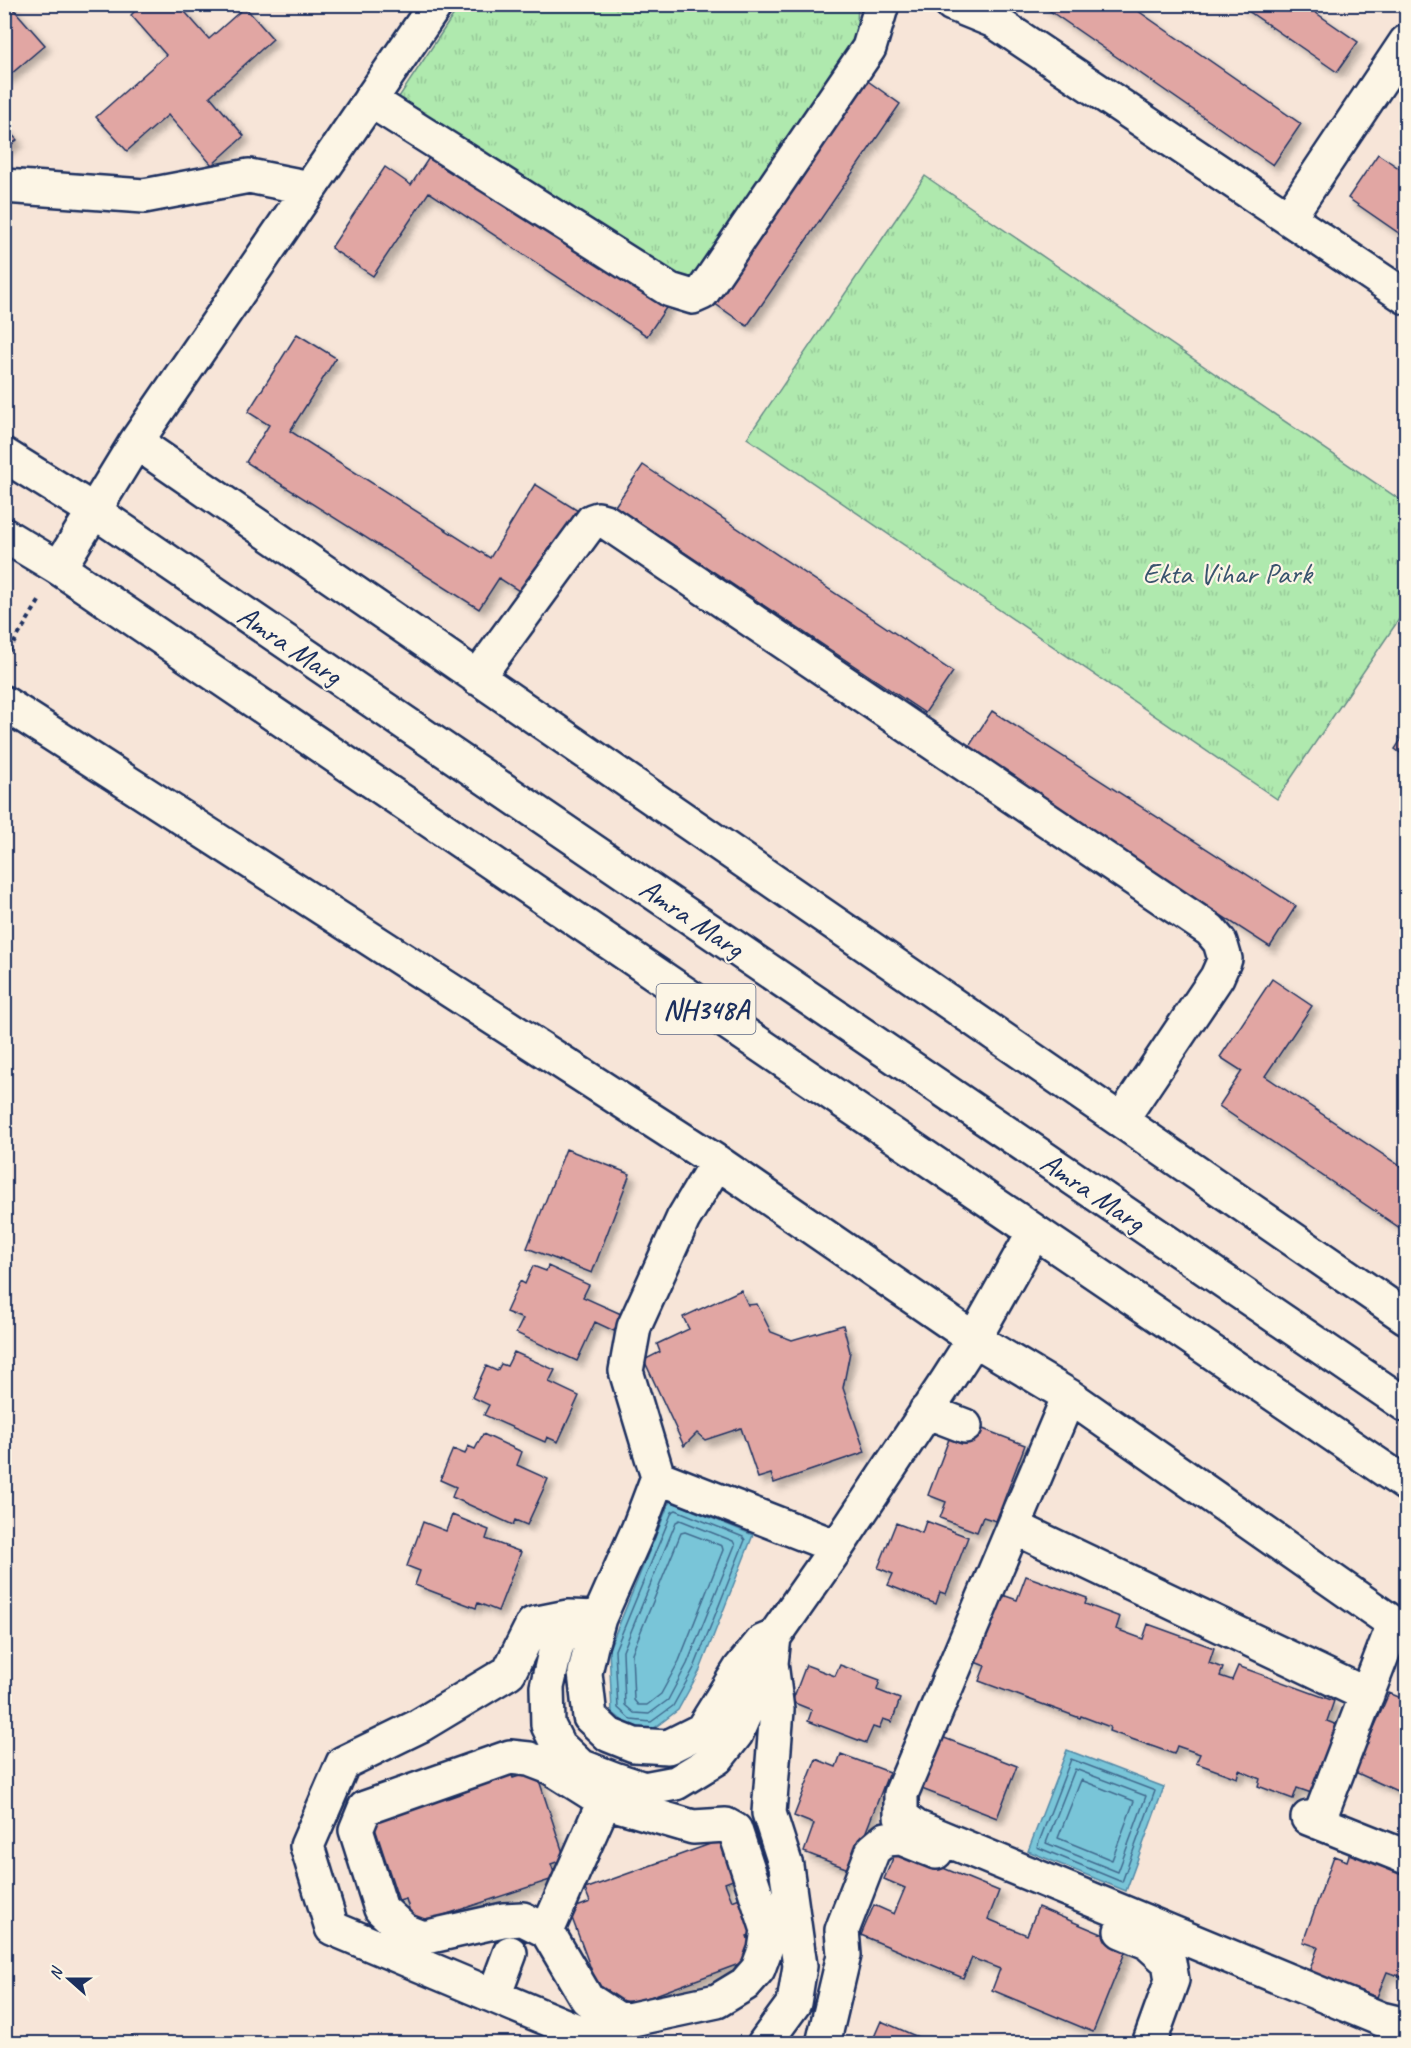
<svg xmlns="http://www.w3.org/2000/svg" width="1411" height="2048" font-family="Caveat,sans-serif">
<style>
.grass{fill:url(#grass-tufts);stroke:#658c86;stroke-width:1.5}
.water{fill:#79c5d8;stroke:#5389a7;stroke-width:1.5}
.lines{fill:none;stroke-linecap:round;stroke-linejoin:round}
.shore{stroke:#416b8f;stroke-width:1.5}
.building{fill:#e1a6a3;stroke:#1b2f5e;stroke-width:1.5;filter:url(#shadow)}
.minor-casing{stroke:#1b2f5e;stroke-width:38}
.trunk-casing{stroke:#1b2f5e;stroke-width:38}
.path{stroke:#1b2f5e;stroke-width:4;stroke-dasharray:4.5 4.5;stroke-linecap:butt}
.minor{stroke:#fcf5e5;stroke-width:33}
.trunk{stroke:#fcf5e5;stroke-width:33}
.labels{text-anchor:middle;stroke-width:4.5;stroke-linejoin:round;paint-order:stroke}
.shield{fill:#fcf5e5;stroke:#5e6a86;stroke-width:1.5}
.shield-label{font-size:28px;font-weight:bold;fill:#1b2f5e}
.park-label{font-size:30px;fill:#39546e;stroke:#fcf5e5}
.street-label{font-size:30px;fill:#1b2f5e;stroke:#fcf5e5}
</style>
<defs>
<pattern id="grass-tufts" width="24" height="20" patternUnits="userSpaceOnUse" patternTransform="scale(1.5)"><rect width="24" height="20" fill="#afe9ae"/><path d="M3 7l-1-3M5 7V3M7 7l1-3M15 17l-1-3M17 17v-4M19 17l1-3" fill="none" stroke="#96c898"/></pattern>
<filter id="shadow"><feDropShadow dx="5.5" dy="5.5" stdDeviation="3" flood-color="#0004"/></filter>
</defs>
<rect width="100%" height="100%" fill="#f7e5d8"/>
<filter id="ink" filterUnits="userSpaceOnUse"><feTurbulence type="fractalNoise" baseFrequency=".0167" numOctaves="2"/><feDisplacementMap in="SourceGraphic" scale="12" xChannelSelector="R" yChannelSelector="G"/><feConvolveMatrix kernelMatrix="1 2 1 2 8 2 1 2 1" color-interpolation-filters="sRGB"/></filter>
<g filter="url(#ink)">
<path class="grass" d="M 460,5 L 858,5 L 856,40 L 692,287 L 395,103 Z
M 925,176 L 1406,504 L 1406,609 L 1277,799 L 747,438 Z"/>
<path class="water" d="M 670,1501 L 753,1535 L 700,1670 L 678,1710 L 653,1729 L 629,1726 L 612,1712 L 609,1649 Z
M 1067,1750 L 1164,1787 L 1126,1891 L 1028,1851 Z"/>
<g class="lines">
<path class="shore" d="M 676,1510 L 743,1537 L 745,1540 L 694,1668 L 673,1706 L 651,1722 L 631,1720 L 618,1708 L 615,1650 L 672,1512 Z
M 680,1520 L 733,1541 L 735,1545 L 687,1664 L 668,1700 L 649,1714 L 634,1713 L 625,1705 L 623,1651 L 676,1522 Z
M 685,1532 L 722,1546 L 723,1550 L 679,1661 L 661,1694 L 647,1705 L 638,1705 L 634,1700 L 632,1653 L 681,1533 Z
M 1071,1759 L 1155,1791 L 1122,1882 L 1037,1847 Z
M 1075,1769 L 1146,1796 L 1118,1872 L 1046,1843 Z
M 1081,1780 L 1134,1801 L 1112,1860 L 1058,1838 Z"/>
</g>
<path class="building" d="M 9,4 L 45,45 L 4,80 L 4,5 Z
M 142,4 L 178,4 L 209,39 L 245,7 L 273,39 L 210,96 L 244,136 L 212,165 L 168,115 L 127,151 L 96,117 L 166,55 L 131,15 Z
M 1040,4 L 1128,4 L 1301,124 L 1273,165 Z
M 1238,4 L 1303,4 L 1358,42 L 1337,72 Z
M 865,79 L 900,104 L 747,326 L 711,301 Z
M 4,126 L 17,140 L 4,151 Z
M 436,147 L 670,302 L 647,336 L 429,192 L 373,276 L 331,248 L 385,167 L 411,185 Z
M 1378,154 L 1406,173 L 1406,238 L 1348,198 Z
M 297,334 L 336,358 L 290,431 L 490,558 L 535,484 L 583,514 L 530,598 L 499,578 L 479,609 L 246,462 L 269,425 L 248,412 Z
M 643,465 L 953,672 L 925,713 L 615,506 Z
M 992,711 L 1296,906 L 1270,947 L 966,751 Z
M 1406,732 L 1406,757 L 1395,749 Z
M 1272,979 L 1312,1006 L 1265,1076 L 1406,1170 L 1406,1232 L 1219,1106 L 1242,1071 L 1220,1057 Z
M 566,1149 L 630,1174 L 592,1273 L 527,1248 Z
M 533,1266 L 546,1271 L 548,1266 L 589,1285 L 583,1297 L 621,1314 L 614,1331 L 595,1322 L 577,1361 L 516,1333 L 523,1319 L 506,1312 L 520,1281 L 525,1284 Z
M 741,1290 L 748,1305 L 757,1304 L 771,1332 L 792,1340 L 843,1325 L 850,1352 L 843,1388 L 865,1452 L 774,1483 L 771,1474 L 758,1478 L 741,1428 L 705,1440 L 697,1433 L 684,1446 L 644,1360 L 660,1352 L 657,1344 L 689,1329 L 683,1317 Z
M 514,1352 L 555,1370 L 549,1382 L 579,1396 L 558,1442 L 547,1437 L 545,1442 L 484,1415 L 489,1405 L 472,1397 L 486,1366 L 497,1371 L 501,1364 L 507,1366 Z
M 975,1426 L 1025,1445 L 996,1521 L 983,1517 L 977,1532 L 940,1518 L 946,1502 L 928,1495 L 952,1431 Z
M 483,1434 L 522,1452 L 517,1465 L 548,1479 L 527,1525 L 515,1520 L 513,1525 L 452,1497 L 456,1487 L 440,1480 L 453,1449 L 465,1454 L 468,1446 L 475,1449 Z
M 452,1515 L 489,1530 L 486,1539 L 521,1552 L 498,1611 L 478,1603 L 476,1608 L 415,1585 L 420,1571 L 407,1566 L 423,1522 L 446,1531 Z
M 926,1521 L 968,1537 L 946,1594 L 940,1592 L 936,1604 L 888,1585 L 893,1574 L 878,1568 L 896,1523 L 922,1533 Z
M 1026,1576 L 1087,1598 L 1085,1604 L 1120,1617 L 1116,1629 L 1143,1639 L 1148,1624 L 1214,1648 L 1209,1663 L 1223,1668 L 1220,1676 L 1232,1680 L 1238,1666 L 1334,1701 L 1327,1721 L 1342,1727 L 1317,1795 L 1297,1788 L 1293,1799 L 1258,1786 L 1260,1779 L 1239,1770 L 1237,1778 L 1196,1763 L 1200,1754 L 1177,1746 L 1174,1754 L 1109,1731 L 1110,1727 L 1081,1716 L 1080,1718 L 979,1681 L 985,1666 L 972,1661 L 997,1593 L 1017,1600 Z
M 806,1665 L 835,1676 L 840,1665 L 880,1680 L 877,1690 L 900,1699 L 892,1722 L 883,1719 L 879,1729 L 873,1727 L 866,1743 L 808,1721 L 812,1710 L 792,1702 Z
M 1389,1693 L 1406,1700 L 1406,1795 L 1355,1772 Z
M 934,1734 L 1017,1766 L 997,1818 L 914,1786 Z
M 841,1754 L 889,1772 L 851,1870 L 804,1852 L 814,1824 L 794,1816 L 816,1759 L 836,1767 Z
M 510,1770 L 513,1778 L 536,1771 L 565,1859 L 551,1864 L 556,1878 L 414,1925 L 406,1899 L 399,1901 L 371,1816 Z
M 724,1829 L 741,1877 L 725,1883 L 732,1901 L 747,1895 L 760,1931 L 747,1936 L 755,1958 L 615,2010 L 608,1990 L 600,1993 L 569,1910 L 590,1902 L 585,1889 L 713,1843 L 710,1834 Z
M 1353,1843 L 1406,1862 L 1406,1961 L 1401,1977 L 1387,1972 L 1377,1997 L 1309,1972 L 1318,1947 L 1303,1942 L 1334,1856 L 1347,1861 Z
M 897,1849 L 999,1891 L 988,1919 L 1027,1935 L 1038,1907 L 1128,1945 L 1093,2032 L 992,1990 L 1000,1969 L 972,1958 L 963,1978 L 861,1935 L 874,1905 L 894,1914 L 905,1888 L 884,1879 Z
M 881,2021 L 934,2044 L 871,2044 Z"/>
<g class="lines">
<defs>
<path id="minor" d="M 952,4 L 994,21 L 1406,297
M 370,100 L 670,290 L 693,297 L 702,293 L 869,48 L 882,4
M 4,186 L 144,196 L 249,176 L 310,188
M 1289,217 L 1406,42
M 136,442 L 1406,1317
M 59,568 L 136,442 L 436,4
M 477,678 L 592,521 L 598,519 L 605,521 L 1210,930 L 1220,942 L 1225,959 L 1217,977 L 1121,1120
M 4,703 L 717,1162 L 974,1339 L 1069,1396 L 1406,1632
M 717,1162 L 683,1219 L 634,1327 L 626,1371 L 658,1477 L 638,1530 L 599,1618 L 591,1646 L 585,1673 L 590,1717 L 609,1735 L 634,1745 L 668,1747 L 702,1730 L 740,1669 L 762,1642 L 774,1637
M 1069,1396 L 901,1794 L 901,1816 L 916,1827 L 1381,2019 L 1406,2025
M 926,1411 L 965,1426
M 658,1477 L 837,1547
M 1014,1527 L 1367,1695
M 568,1617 L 556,1648 L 547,1687 L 548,1725 L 558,1745 L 580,1766 L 614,1779 L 644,1789 L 676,1783 L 717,1758 L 736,1734 L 758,1683 L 771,1663
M 599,1618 L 568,1617 L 533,1624 L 509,1672 L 419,1726 L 343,1763 L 307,1846 L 332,1928 L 608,2044
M 1308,1818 L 1406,1857
M 1318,1822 L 1394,1624
M 547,1931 L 587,1999 L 616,2018 L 628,2020 L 717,2001 L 745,1984 L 758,1969 L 765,1950 L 768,1930 L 735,1830 L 726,1825 L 693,1827 L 604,1801 L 550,1767 L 529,1759 L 510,1757 L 365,1808 L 356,1830 L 381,1909 L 405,1931 L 423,1938 L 503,1920 L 523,1919 L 547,1931 L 614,1779
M 1121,1931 L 1147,1942 L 1169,1962 L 1172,1980 L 1149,2044
M 494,1996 L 510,1953
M 764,2044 L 794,2003 L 800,1966 L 786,1866 L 769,1813 L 777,1710 L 771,1663 L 774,1637 L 837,1547 L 947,1381 L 974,1339 L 1034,1232
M 823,2044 L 844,1955 L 842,1930 L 873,1850 L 886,1839 L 901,1838 L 936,1852"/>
<path id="trunk" d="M 4,455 L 94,511 L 1406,1405
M 4,535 L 59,568 L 1406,1484"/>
</defs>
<use href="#minor" class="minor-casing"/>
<use href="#trunk" class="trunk-casing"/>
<path class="path" d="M 4,659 L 41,598"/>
<use href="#minor" class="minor"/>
<use href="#trunk" class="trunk"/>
</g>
</g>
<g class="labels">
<rect class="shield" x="656.5" y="984" width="99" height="50" rx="4.5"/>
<g class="shield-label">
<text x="706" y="1019">NH348A</text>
</g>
<g class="park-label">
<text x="1227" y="583">Ekta Vihar Park</text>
</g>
<g class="street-label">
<text transform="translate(290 645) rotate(34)" y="10">Amra Marg</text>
<text transform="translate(692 918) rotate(34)" y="10">Amra Marg</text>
<text transform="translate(1093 1192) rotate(34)" y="10">Amra Marg</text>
</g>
</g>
<rect width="1411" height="2048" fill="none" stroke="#fcf5e5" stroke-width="24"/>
<rect x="12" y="12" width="1387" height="2024" fill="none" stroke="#1b2f5e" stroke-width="2" filter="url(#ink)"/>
<g transform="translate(69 1979) rotate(291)" stroke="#fcf5e5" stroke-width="4.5" paint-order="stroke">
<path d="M0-4.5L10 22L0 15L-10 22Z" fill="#1b2f5e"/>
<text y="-9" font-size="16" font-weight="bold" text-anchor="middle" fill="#1b2f5e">N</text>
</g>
</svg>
